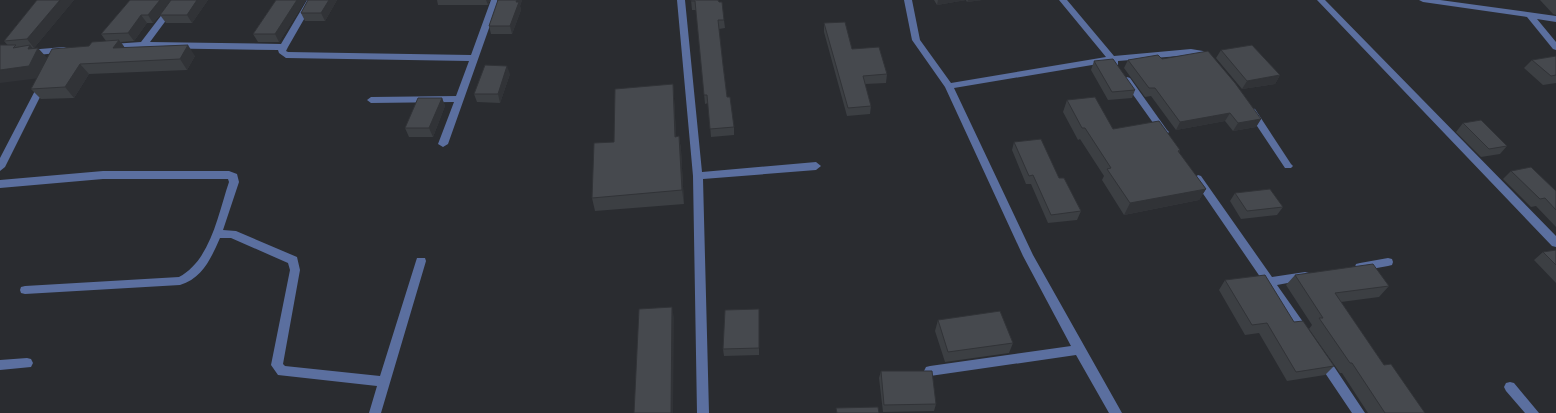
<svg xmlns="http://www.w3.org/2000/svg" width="1556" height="413" font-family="Jost,sans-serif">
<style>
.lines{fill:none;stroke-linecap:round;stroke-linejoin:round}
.minor{fill:#5b6f9f;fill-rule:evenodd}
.wall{fill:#3c3f43}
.shaded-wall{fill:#313337}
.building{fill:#46494e;stroke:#313337}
</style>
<rect width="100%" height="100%" fill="#2a2c30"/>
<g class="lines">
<path class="minor" d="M 173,0 L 181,0 L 150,42 L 281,44 L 307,0 L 315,0 L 288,47 L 286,51 L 288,52 L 471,55 L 491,0 L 499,0 L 448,144 L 443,147 L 438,144 L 454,102 L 371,103 L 367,100 L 371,97 L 456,96 L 469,61 L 286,58 L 279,53 L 278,50 L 144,48 L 109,49 L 109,45 L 112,44 L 141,42 Z
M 677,0 L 685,0 L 702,172 L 816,162 L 821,166 L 816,170 L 703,179 L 709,413 L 697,413 L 693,176 Z
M 904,0 L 912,0 L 920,40 L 951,83 L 1106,57 L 1059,0 L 1067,0 L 1114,56 L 1191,49 L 1203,51 L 1213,58 L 1209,61 L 1198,56 L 1191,55 L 1118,61 L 1118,65 L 1115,66 L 1110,62 L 954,88 L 1033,255 L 1122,413 L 1109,413 L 1076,355 L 930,376 L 926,375 L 924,371 L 926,367 L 930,366 L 1071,346 L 1023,256 L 945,87 L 912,40 Z
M 1317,0 L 1325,0 L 1556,236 L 1556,247 L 1552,246 Z
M 1419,0 L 1440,0 L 1556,16 L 1556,22 L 1537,19 L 1556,42 L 1556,50 L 1553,49 L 1527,17 L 1423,2 Z
M 64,47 L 67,48 L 67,52 L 28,56 L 24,53 L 28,50 Z
M 1127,77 L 1130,78 L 1167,130 L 1169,132 L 1167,134 L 1161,134 L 1124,82 L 1123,80 Z
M 43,80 L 47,83 L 5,167 L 0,171 L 0,158 L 39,83 Z
M 1252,108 L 1255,109 L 1291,164 L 1293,166 L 1291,168 L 1285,168 L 1247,111 Z
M 103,171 L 229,171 L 237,174 L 239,182 L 223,230 L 236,231 L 297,257 L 300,270 L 283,364 L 285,366 L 380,376 L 416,261 L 417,258 L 425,258 L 426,261 L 381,413 L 369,413 L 377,386 L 278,375 L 271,365 L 290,270 L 288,263 L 231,238 L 220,238 C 211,258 203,278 180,285 L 25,294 L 21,293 L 20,290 L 21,287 L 25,286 L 179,277 C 211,260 218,214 229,182 L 228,179 L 103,179 L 0,188 L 0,180 Z
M 1198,175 L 1201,176 L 1272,277 L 1305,272 L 1309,273 L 1310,276 L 1309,279 L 1277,285 L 1308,329 L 1310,332 L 1308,335 L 1304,337 L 1300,335 L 1195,182 L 1193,179 Z
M 1388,258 L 1392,259 L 1393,262 L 1392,265 L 1388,266 L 1360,271 L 1356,270 L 1355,267 L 1356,264 L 1360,263 Z
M 1323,355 L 1327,356 L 1365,413 L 1352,413 L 1319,364 L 1317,360 L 1319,356 Z
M 27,358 L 31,359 L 33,363 L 31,367 L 0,370 L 0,360 Z
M 1510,382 L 1514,383 L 1539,413 L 1525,413 L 1506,391 L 1504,387 L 1506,383 Z"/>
</g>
<path class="wall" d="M 37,0 L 74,0 L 34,48 L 32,48 L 47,58 L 106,41 L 101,34 L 130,0 L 208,0 L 192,23 L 166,23 L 160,15 L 161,14 L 153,23 L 147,23 L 134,41 L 121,42 L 125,48 L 195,56 L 187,70 L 89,74 L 74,98 L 41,99 L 31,89 L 37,78 L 4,41 Z
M 276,0 L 306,0 L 279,42 L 258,42 L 253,34 Z
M 308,0 L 337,0 L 325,21 L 305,21 L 301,13 Z
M 437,0 L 490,0 L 488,5 L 438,5 Z
M 497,0 L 522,0 L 520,6 L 521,10 L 512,34 L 491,34 L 489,26 L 498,2 Z
M 691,0 L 719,2 L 724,20 L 725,28 L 719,29 L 723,65 L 727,97 L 734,127 L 734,135 L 711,137 L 708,103 L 705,104 L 696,10 L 692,10 Z
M 934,0 L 982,0 L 967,2 L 966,0 L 937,5 Z
M 1540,0 L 1556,0 L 1556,15 L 1553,14 Z
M 824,23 L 852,49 L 887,74 L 886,83 L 865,84 L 871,106 L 870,114 L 847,116 L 824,32 Z
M 1221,50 L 1280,75 L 1275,84 L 1242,89 L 1216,58 Z
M 1556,56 L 1556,83 L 1543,85 L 1524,68 L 1532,60 Z
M 1162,59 L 1261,119 L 1256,127 L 1233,131 L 1225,121 L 1176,130 L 1151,96 L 1145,97 L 1124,68 L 1128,60 Z
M 1094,61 L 1135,90 L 1132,98 L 1108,100 L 1091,70 Z
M 510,74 L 500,103 L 477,102 L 474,94 Z
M 673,84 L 674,98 L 676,137 L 679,136 L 681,150 L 684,204 L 595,211 L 592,198 L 614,142 Z
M 442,98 L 445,106 L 433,137 L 409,137 L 405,128 Z
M 1067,100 L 1113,129 L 1180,150 L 1179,153 L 1206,189 L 1199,200 L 1124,215 L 1102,180 L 1104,176 L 1080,139 L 1078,140 L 1063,112 Z
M 1463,123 L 1507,146 L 1500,154 L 1481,157 L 1456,132 Z
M 1014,142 L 1059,178 L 1081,211 L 1077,220 L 1048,223 L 1031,184 L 1026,184 L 1012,150 Z
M 1511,171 L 1556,191 L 1556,227 L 1536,206 L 1531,207 L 1503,179 Z
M 1235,193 L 1283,207 L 1277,215 L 1241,219 L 1230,201 Z
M 1556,250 L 1556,283 L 1534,260 L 1543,252 Z
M 1295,275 L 1389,286 L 1379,297 L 1341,302 L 1384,365 L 1425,413 L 1368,413 L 1342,373 L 1340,373 L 1309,329 L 1312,325 L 1286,285 Z
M 1225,280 L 1294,322 L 1334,366 L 1325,375 L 1287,381 L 1259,333 L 1245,335 L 1219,290 Z
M 759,317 L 759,355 L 724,356 L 723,349 Z
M 938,320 L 1013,343 L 1009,353 L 945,362 L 935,331 Z
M 881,371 L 936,404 L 934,411 L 883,412 L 879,378 Z"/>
<path class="shaded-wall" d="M 60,0 L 74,0 L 34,48 L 27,39 Z
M 160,0 L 172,0 L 153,23 L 148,15 Z
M 197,0 L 208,0 L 192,23 L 187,15 Z
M 297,0 L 306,0 L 279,42 L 275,34 Z
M 329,0 L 337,0 L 325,21 L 321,13 Z
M 486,0 L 490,0 L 488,5 Z
M 517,0 L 522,0 L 520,6 L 521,10 L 512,34 L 510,26 Z
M 938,0 L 966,0 L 937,5 Z
M 968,0 L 982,0 L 967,2 Z
M 141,15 L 147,23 L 134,41 L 128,33 Z
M 119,40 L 127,51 L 113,48 Z
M 30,45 L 36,52 L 38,48 L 49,60 L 40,78 L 0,83 L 0,70 L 28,49 Z
M 188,45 L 195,56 L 187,70 L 180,59 Z
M 80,64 L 89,74 L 74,98 L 65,87 Z
M 507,66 L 510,74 L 500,103 L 498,94 Z
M 1280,75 L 1275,84 L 1242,89 L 1247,81 Z
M 673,84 L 674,98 L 677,150 L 675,137 Z
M 442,98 L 445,106 L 433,137 L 429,128 Z
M 1230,113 L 1225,121 L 1176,130 L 1180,122 Z
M 1261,119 L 1256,127 L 1233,131 L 1238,123 Z
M 679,136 L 681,150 L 684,204 L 682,190 Z
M 1206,189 L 1199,200 L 1124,215 L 1130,203 Z
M 672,307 L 674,318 L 673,413 L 671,413 Z"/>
<path class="building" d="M 37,0 L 60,0 L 27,39 L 4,41 Z
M 130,0 L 160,0 L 148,15 L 141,15 L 128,33 L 101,34 Z
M 171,0 L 197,0 L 187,15 L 160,15 Z
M 276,0 L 297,0 L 275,34 L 253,34 Z
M 308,0 L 329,0 L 321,13 L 301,13 Z
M 498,0 L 517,0 L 516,2 L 519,2 L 510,26 L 489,26 Z
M 691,0 L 718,0 L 719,2 L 722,2 L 724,20 L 718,20 L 723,65 L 727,97 L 730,97 L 734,127 L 710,129 L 707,95 L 704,95 L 695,1 L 691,1 Z
M 845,22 L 852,49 L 879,47 L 887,74 L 863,76 L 871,106 L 848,108 L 824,23 Z
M 119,40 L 113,48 L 188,45 L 180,59 L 80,64 L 65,87 L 31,89 L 52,49 L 89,46 L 92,42 Z
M 0,45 L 16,45 L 13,48 L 30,45 L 28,49 L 38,48 L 29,66 L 0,70 Z
M 1252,45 L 1280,75 L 1247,81 L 1221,50 Z
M 1208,51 L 1235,83 L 1261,119 L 1238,123 L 1230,113 L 1180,122 L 1155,88 L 1149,88 L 1128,60 L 1158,55 L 1162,59 Z
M 1556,56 L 1556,75 L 1551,76 L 1532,60 Z
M 1113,59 L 1135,90 L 1112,92 L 1094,61 Z
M 485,65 L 507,66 L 498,94 L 474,94 Z
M 673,84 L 675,137 L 679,136 L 682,190 L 592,198 L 594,143 L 614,142 L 615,89 Z
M 1095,97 L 1113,129 L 1159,121 L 1180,150 L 1178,151 L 1206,189 L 1130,203 L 1107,169 L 1111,168 L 1085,128 L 1082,128 L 1067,100 Z
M 418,98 L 442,98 L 429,128 L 405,128 Z
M 1481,120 L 1507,146 L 1489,149 L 1463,123 Z
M 1041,139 L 1059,178 L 1064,178 L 1081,211 L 1051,215 L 1033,175 L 1029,176 L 1014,142 Z
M 1531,167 L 1556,191 L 1556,210 L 1545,198 L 1540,199 L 1511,171 Z
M 1270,189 L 1283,207 L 1247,211 L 1235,193 Z
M 1556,250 L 1556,265 L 1543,252 Z
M 1373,264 L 1389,286 L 1335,293 L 1384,365 L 1391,364 L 1425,413 L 1385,413 L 1352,363 L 1350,363 L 1319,318 L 1323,318 L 1295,275 Z
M 1265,275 L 1294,322 L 1303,321 L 1334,366 L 1296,372 L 1267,323 L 1252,325 L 1225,280 Z
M 672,307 L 671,413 L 634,413 L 639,309 Z
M 759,309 L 759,348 L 723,349 L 725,310 Z
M 1000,311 L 1013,343 L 948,352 L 938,320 Z
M 881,371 L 932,371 L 936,404 L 884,405 Z
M 878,407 L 879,413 L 837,413 L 836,408 Z"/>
</svg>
